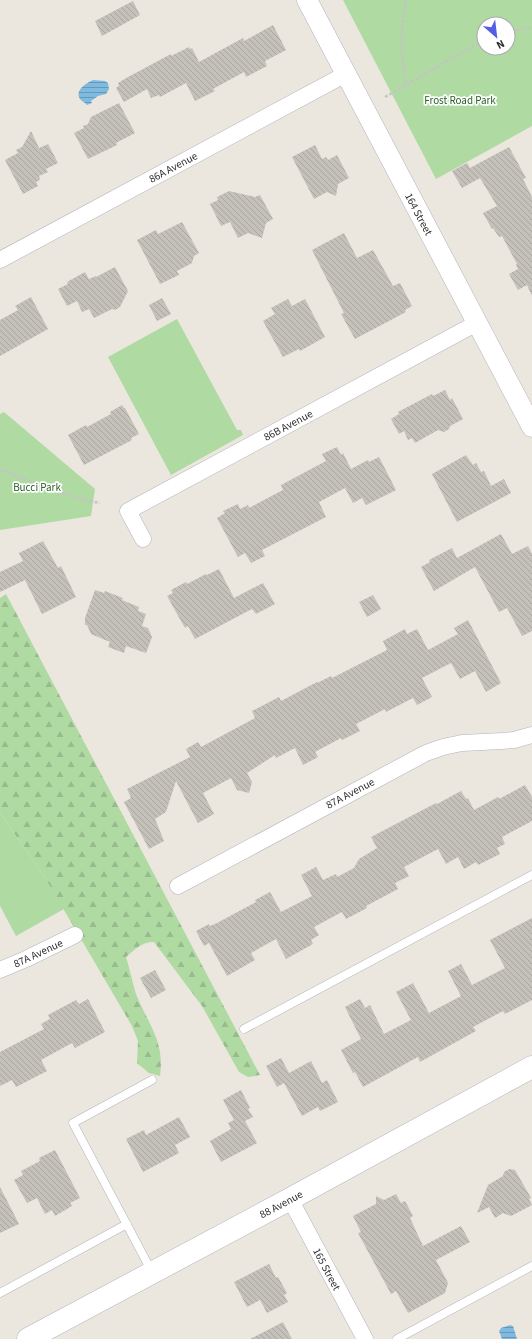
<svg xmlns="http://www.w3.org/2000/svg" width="532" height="1339" font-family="'Source Sans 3',sans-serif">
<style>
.grass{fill:#afdaa2;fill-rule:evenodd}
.forest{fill:url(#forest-firs)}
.water{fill:url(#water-rules)}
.building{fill:url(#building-back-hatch)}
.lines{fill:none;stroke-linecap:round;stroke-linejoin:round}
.service-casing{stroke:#b2b3bd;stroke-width:9}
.minor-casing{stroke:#b2b3bd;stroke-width:17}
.tertiary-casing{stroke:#b2b3bd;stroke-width:21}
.secondary-casing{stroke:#b2b3bd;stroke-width:23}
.path{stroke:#c4c4c4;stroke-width:2.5;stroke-dasharray:3 2;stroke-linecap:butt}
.service{stroke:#fff;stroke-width:8}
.minor{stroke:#fff;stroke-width:16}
.tertiary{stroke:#fff;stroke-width:20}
.secondary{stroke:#fff;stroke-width:22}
.labels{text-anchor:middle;stroke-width:3.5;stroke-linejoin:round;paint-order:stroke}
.park-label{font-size:11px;fill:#295f24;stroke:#fff}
.street-label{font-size:11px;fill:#2b2b2b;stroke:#fff}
</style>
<defs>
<pattern id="forest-firs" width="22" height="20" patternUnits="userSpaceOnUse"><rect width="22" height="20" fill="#afdaa2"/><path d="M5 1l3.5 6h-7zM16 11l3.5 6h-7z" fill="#97bb8c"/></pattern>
<pattern id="water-rules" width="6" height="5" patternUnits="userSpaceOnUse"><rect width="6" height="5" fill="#7fbbe0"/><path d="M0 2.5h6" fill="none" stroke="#6898b6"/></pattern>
<pattern id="building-back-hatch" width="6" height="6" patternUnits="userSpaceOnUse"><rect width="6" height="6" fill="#c4c1ba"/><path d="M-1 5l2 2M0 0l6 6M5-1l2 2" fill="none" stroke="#a9a6a0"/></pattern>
</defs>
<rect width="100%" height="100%" fill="#ebe7df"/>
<path class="grass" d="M 343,0 L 532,0 L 532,126 L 436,179 ZM 484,24 L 508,24 L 508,48 L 484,48 Z
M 177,319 L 237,430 L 241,430 L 243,435 L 171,475 L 108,357 Z
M 4,412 L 95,489 L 91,516 L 0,530 L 0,414 Z
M 0,813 L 44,876 L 64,909 L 16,936 L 0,906 Z"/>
<path class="forest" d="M 6,594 L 260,1075 L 248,1077 L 239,1072 L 202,1006 L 154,942 C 141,942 136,949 126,957 C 130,969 132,982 136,994 C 148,1024 165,1041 160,1076 L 149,1073 L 137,1063 L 138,1041 L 132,1026 L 44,876 L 0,813 L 0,598 Z"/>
<path class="water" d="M 93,80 L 105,81 L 108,83 L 109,89 L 106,94 L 98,96 L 91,101 L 92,103 L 87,105 C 85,102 82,102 80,99 C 74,90 87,83 93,80 Z
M 510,1325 L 513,1326 L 517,1339 L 502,1339 L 499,1331 L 501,1328 Z"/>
<path class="building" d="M 133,1 L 140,15 L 102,36 L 95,21 Z
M 273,25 L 286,50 L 265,61 L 267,66 L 246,77 L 244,72 L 213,89 L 215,91 L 195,101 L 186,83 L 160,97 L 159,95 L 151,98 L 147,89 L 124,102 L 116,88 L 119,86 L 118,83 L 128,77 L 171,54 L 171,56 L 189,47 L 190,49 L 192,48 L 199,62 L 243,38 L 244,41 Z
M 119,103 L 135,133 L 116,143 L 117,145 L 88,159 L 74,133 L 84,128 L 83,126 L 88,124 L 91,117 Z
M 31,131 L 39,148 L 48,144 L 58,163 L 46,169 L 48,172 L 39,176 L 40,180 L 36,182 L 38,186 L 23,194 L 5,160 L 18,153 L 16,150 L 22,147 Z
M 315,145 L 322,159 L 326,157 L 328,160 L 337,155 L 349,178 L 338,184 L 336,196 L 327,192 L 314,199 L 292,157 Z
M 509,147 L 526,178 L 523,179 L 532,197 L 532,296 L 527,285 L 518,290 L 509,274 L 518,269 L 516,265 L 517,264 L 502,236 L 499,237 L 493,228 L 492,229 L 483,213 L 497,206 L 480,178 L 462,188 L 452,171 L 467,163 L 470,168 Z
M 229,191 L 255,197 L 260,195 L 273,219 L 266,223 L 262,238 L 248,233 L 238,238 L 230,222 L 221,226 L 210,204 L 218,200 L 217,197 Z
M 182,222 L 199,253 L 194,256 L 192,263 L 177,271 L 179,275 L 160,284 L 137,240 L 156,230 L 158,234 Z
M 344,233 L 357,258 L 373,250 L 393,286 L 400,283 L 412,306 L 405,310 L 406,312 L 355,339 L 341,314 L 344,313 L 312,250 Z
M 115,267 L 128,291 L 120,307 L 115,310 L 112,309 L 94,318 L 89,309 L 82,312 L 77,301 L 67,306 L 58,289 L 68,284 L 67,282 L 85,272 L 89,279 L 96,276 L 96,277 Z
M 31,297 L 48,329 L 0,356 L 0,320 L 18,310 L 15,306 Z
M 162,298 L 171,314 L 157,321 L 149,305 Z
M 288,299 L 292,306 L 305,299 L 325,337 L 300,351 L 299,349 L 283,357 L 263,321 L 275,314 L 271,308 Z
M 445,390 L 450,400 L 452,398 L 463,419 L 450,426 L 449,429 L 444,432 L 438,430 L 415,443 L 412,438 L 408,440 L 404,431 L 399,434 L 391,419 L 399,414 L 398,412 L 432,394 L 433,396 Z
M 122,405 L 124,408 L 125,408 L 139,434 L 131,438 L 132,440 L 84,465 L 68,435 L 86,425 L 87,427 L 111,414 L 110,412 Z
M 337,447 L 341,455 L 343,453 L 351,469 L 368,460 L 369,462 L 379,457 L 396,490 L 366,505 L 362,498 L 353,503 L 345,488 L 319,502 L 326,517 L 262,550 L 265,556 L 251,563 L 245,553 L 238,557 L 217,518 L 225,513 L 223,511 L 238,504 L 240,509 L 248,505 L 249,508 L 283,490 L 281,485 L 326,461 L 322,454 Z
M 466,455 L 473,465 L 476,463 L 481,472 L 484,471 L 491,486 L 504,479 L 511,493 L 457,522 L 432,474 Z
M 501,534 L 512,554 L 528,546 L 532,554 L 532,631 L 522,636 L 507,608 L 499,612 L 475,567 L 434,591 L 421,567 L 430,562 L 429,560 L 452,548 L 457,558 Z
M 43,541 L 58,568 L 61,566 L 76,597 L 42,614 L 25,580 L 0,592 L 0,572 L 23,561 L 19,553 Z
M 219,569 L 234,598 L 263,583 L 275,604 L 256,614 L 252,609 L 195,639 L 188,626 L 185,628 L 167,596 L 173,593 L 171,590 L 186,582 L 187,584 L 206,574 L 207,575 Z
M 95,590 L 104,593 L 105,591 L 123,598 L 122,600 L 139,607 L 138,611 L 146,614 L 142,626 L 148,628 L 152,637 L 146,653 L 126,646 L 124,653 L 108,647 L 110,642 L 91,634 L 87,625 L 85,625 L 85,618 Z
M 373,595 L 381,609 L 367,617 L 359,602 Z
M 468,620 L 501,683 L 486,692 L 475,671 L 460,679 L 451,663 L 422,678 L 432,697 L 417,705 L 413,698 L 386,712 L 385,709 L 356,724 L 360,731 L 342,740 L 341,738 L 315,752 L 318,757 L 303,765 L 295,748 L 276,758 L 275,755 L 247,773 L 252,782 L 249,793 L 237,790 L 231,778 L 203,793 L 214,814 L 198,823 L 176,781 L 166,812 L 155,819 L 164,841 L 149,849 L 124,802 L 131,798 L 127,789 L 190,757 L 186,749 L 198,742 L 201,747 L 255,718 L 252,711 L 279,697 L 281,701 L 317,682 L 317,683 L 331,676 L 332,678 L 387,650 L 383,641 L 405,629 L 407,634 L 417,629 L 428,650 L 458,634 L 454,628 Z
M 525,785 L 532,797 L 532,821 L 502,837 L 505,844 L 497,848 L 500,854 L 478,865 L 476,862 L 464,869 L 458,857 L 446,864 L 438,849 L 404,867 L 409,876 L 395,883 L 398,889 L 366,906 L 367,908 L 346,919 L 342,912 L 314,927 L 319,935 L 311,940 L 313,944 L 286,959 L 276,939 L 251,953 L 255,960 L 227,976 L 209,943 L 204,946 L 196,931 L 209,924 L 210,926 L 217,923 L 256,902 L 255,900 L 270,892 L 281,912 L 312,896 L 301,875 L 316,867 L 323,880 L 336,874 L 337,877 L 354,868 L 359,859 L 377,848 L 371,837 L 436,803 L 437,804 L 461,791 L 466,799 L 468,798 L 474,810 L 498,797 L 499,799 Z
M 532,918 L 532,1000 L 505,1014 L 503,1011 L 473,1027 L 476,1031 L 420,1062 L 418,1057 L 363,1087 L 355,1072 L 353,1073 L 341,1050 L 361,1039 L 345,1007 L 360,999 L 365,1008 L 370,1005 L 384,1034 L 411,1020 L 396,992 L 413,983 L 429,1013 L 461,996 L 448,971 L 461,964 L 472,985 L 505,968 L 490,940 Z
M 155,970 L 166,990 L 151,998 L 140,978 Z
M 88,999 L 105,1032 L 75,1048 L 72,1043 L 41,1060 L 47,1071 L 16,1087 L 12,1080 L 0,1086 L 0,1052 L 44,1029 L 41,1024 L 50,1019 L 48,1015 L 76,1000 L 79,1004 Z
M 281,1058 L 289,1073 L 311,1061 L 322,1083 L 327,1080 L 338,1102 L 320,1111 L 318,1107 L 302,1116 L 284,1083 L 277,1087 L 266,1066 Z
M 241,1090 L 250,1108 L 248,1109 L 253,1117 L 245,1121 L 257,1143 L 221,1162 L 210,1141 L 231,1129 L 228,1123 L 234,1120 L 223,1100 Z
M 179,1117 L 190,1137 L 175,1145 L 179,1153 L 143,1172 L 126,1139 L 144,1130 L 146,1135 Z
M 55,1150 L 80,1198 L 70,1203 L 72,1206 L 55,1216 L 52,1210 L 45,1214 L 37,1198 L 27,1203 L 14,1180 L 23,1175 L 21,1171 L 40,1161 L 39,1158 Z
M 509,1169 L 515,1170 L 531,1198 L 529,1199 L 532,1205 L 511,1216 L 503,1213 L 495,1218 L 489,1207 L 477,1213 L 488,1185 L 503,1176 L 504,1172 Z
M 0,1187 L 19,1224 L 0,1233 Z
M 396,1194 L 401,1203 L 405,1201 L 413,1216 L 410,1218 L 423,1246 L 461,1226 L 470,1242 L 436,1260 L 448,1283 L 445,1293 L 408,1313 L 396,1291 L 391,1294 L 358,1233 L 361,1232 L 353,1216 L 376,1204 L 376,1196 L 384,1200 Z
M 269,1264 L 276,1278 L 278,1277 L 287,1293 L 284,1295 L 288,1302 L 267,1313 L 260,1300 L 247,1307 L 234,1282 Z
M 283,1322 L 292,1339 L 250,1339 Z"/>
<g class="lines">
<defs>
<path id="service" d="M 244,1029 L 532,875
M 152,1272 L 73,1123 L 152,1080
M 0,1293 L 127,1224
M 397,1339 L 532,1266"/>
<path id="minor" d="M 0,260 L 346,74
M 143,539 L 128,511 L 477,323
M 178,886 L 426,753 L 443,747 L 462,743 L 502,741 L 514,740 L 532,735
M 0,970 L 26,959 L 75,935
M 290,1199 L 365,1339"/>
<path id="tertiary" d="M 307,0 L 532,427"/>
<path id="secondary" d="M 28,1339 L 290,1199 L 532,1067"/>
</defs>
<use href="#service" class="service-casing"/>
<use href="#minor" class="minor-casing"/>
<use href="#tertiary" class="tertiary-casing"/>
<use href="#secondary" class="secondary-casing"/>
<path class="path" d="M 406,0 C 401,30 400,54 406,84
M 508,32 L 532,27
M 385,97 L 484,40
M 0,470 C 33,481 65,497 100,503"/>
<use href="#service" class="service"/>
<use href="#minor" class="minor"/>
<use href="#tertiary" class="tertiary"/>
<use href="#secondary" class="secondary"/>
</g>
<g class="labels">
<g class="park-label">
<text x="460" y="104">Frost Road Park</text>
<text x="37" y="491">Bucci Park</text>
</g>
<g class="street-label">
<text transform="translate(173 167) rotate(-28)" y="4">86A Avenue</text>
<text transform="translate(419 214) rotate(62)" y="4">164 Street</text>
<text transform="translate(288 425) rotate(-28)" y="4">86B Avenue</text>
<text transform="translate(350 793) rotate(-28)" y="4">87A Avenue</text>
<text transform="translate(38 953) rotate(-25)" y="4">87A Avenue</text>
<text transform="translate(281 1204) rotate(-28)" y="4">88 Avenue</text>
<text transform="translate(327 1269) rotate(62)" y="4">165 Street</text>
</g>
</g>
<g transform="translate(496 36) rotate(152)"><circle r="19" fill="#ffffff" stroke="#aaaaaa"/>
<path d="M0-3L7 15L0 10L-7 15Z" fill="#545ee3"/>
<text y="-6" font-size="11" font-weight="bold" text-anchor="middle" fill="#2b2b2b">N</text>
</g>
</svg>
